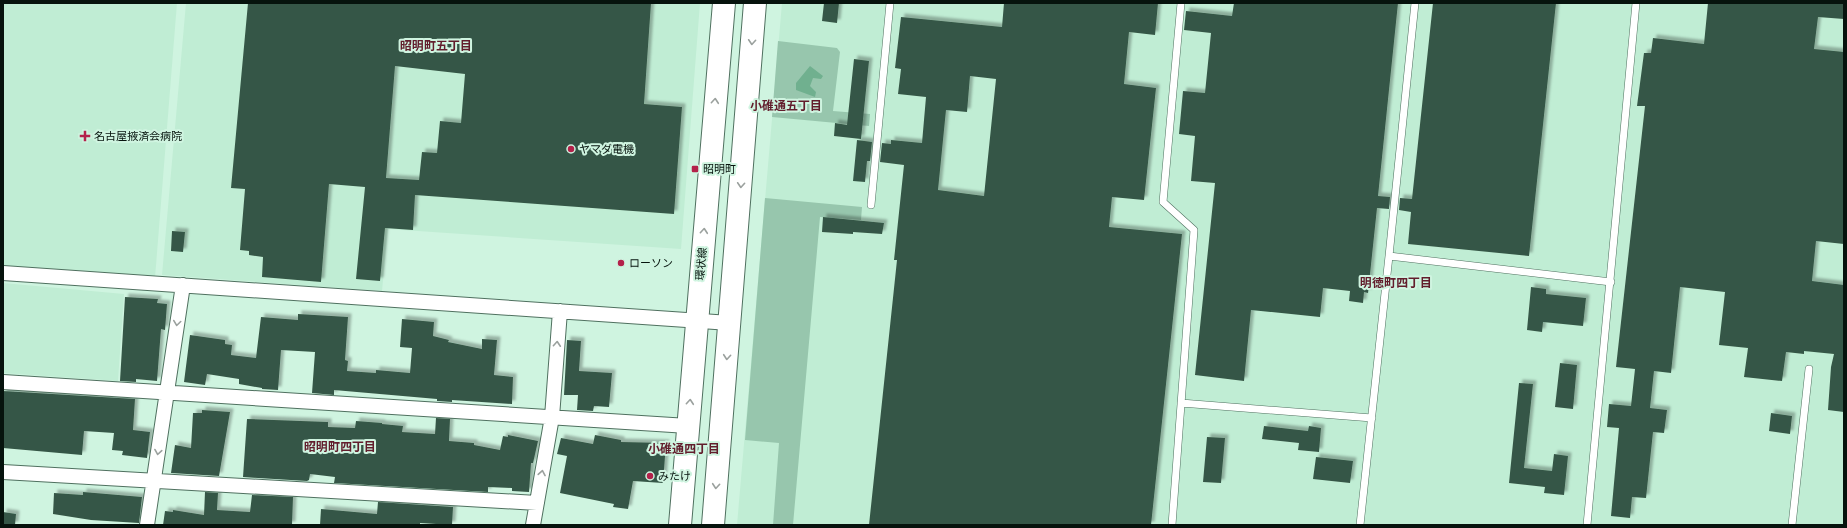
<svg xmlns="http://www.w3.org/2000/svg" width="1847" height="528" font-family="'Work Sans','Noto Sans JP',sans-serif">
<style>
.built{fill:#c0edd4}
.green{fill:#97c6ad}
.water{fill:#70b08f}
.building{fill:#365746;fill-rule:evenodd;filter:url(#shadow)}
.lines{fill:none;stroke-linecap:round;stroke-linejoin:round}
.service-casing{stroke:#4f705f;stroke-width:8}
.minor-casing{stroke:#4f705f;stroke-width:16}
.primary-casing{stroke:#4f705f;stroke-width:24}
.service{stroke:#fff;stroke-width:7}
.minor{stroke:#fff;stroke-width:14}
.primary{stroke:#fff;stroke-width:22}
.oneway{stroke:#9ba19e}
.poi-dot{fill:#b3214a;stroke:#cff4e0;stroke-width:1.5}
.labels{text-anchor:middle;stroke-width:4;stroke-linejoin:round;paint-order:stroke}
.poi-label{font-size:11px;fill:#06130d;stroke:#cff4e0;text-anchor:start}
.street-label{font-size:11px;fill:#06130d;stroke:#cff4e0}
.neighbourhood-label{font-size:12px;font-weight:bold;fill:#621d2c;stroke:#cff4e0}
</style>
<defs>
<filter id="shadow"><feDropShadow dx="3.5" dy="-3.5" stdDeviation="1" flood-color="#0004"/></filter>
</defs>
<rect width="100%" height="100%" fill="#cff4e0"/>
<path class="built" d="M 3,3 L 177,3 L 155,278 L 3,269 Z
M 186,3 L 700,3 L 681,249 L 388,229 L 382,291 L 162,275 Z
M 782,3 L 1844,3 L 1844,525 L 737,525 Z
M 3,283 L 124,294 L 118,381 L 3,373 Z"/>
<path class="green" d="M 778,41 L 837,48 L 840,52 L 833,111 L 870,114 L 869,126 L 772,117 Z
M 765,198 L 862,207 L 861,220 L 820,217 L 793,525 L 773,525 L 779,443 L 745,440 Z"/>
<path class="water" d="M 810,66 L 823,76 L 821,79 L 813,78 L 810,86 L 816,92 L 815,97 L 796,90 L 796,83 Z"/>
<path class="building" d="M 248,3 L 651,3 L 644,104 L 682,107 L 674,214 L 415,195 L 413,230 L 385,228 L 380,281 L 356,279 L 365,187 L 329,184 L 321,282 L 262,277 L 263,257 L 249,255 L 249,251 L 240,250 L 245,189 L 231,188 ZM 395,66 L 465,74 L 461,123 L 440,121 L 437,153 L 422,152 L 419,180 L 386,178 Z
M 824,3 L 839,3 L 837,23 L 822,21 Z
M 1004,3 L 1158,3 L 1155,35 L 1129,32 L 1124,84 L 1156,88 L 1144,200 L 1112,197 L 1109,227 L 1182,234 L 1151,525 L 869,525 L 897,260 L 894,260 L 904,165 L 880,162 L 882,143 L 891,144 L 891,140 L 922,143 L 926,97 L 898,94 L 901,69 L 895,68 L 901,17 L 1002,27 ZM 970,76 L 996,79 L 984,196 L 938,190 L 946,110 L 967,112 Z
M 1234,3 L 1398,3 L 1378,196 L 1390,197 L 1389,209 L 1377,208 L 1368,293 L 1364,292 L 1363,303 L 1349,301 L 1350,291 L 1323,288 L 1320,317 L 1251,310 L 1244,381 L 1195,375 L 1215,183 L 1191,181 L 1195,136 L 1179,134 L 1183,91 L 1205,93 L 1211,33 L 1184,30 L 1186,11 L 1232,16 Z
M 1433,3 L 1556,3 L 1529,256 L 1408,244 L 1411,212 L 1399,210 L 1400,198 L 1412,199 Z
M 1708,3 L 1844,3 L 1844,19 L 1818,17 L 1814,49 L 1844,52 L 1844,244 L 1816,241 L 1812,281 L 1844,285 L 1844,412 L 1828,410 L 1831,367 L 1834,354 L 1804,351 L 1804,354 L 1786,352 L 1782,381 L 1744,377 L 1748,348 L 1719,345 L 1725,292 L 1680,287 L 1671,373 L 1654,371 L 1650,408 L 1667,410 L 1664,433 L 1653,432 L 1646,498 L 1632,497 L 1630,518 L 1611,516 L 1619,428 L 1607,427 L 1609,404 L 1631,406 L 1635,369 L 1616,367 L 1645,106 L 1637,106 L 1644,53 L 1651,53 L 1653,38 L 1704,44 Z
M 854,59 L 869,61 L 861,139 L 834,136 L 835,123 L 847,125 Z
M 857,140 L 872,142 L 870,161 L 867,161 L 865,182 L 853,181 Z
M 823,217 L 884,223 L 882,234 L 853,232 L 853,234 L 822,232 Z
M 172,231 L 185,232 L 183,252 L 171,251 Z
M 1531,287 L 1546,289 L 1546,294 L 1586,298 L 1583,326 L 1543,322 L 1542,332 L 1527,330 Z
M 125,297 L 158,299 L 157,303 L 167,304 L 165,330 L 161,329 L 157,381 L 136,379 L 136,382 L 120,381 Z
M 298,314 L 348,317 L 345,360 L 348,361 L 347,371 L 376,373 L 376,370 L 410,373 L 412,348 L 400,347 L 402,319 L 434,322 L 433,336 L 449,340 L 448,342 L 482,349 L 482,339 L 497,340 L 494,375 L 513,377 L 512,404 L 452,400 L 452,402 L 437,401 L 437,399 L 334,390 L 334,395 L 312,393 L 315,352 L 281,350 L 278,390 L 262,389 L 262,388 L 239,384 L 239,379 L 207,374 L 205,385 L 184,382 L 190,335 L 225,340 L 225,344 L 232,345 L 231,355 L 256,358 L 261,317 L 298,320 Z
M 567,340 L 581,341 L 579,371 L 612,373 L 609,407 L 594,406 L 593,411 L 577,410 L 578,395 L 564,395 Z
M 1560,363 L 1577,365 L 1573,409 L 1555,407 Z
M 1519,383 L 1533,384 L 1524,468 L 1552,471 L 1554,454 L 1568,456 L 1564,495 L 1544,493 L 1545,487 L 1509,483 Z
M 3,391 L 135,399 L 133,430 L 150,432 L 147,458 L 122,455 L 123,451 L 112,450 L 114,433 L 84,431 L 82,455 L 3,448 Z
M 202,410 L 230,412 L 219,476 L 171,473 L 175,445 L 191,448 L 193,413 L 202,413 Z
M 1771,413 L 1792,416 L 1790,434 L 1769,431 Z
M 436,418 L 450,419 L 449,441 L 474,443 L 474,445 L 500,450 L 503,436 L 508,437 L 508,435 L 538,441 L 533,463 L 531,463 L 529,492 L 512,491 L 512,488 L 488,487 L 488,492 L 334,483 L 335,477 L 310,474 L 309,480 L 307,481 L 243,477 L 247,419 L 328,422 L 328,427 L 355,428 L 356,421 L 382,423 L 382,424 L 403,426 L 402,432 L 435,434 Z
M 1264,426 L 1308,431 L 1309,426 L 1321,428 L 1319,452 L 1298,450 L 1299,443 L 1262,439 Z
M 595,435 L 621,440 L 621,442 L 666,443 L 663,483 L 633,481 L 628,509 L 613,507 L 614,504 L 560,493 L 567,456 L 557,454 L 561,438 L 593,444 Z
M 1207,437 L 1225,438 L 1221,483 L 1203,482 Z
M 1316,457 L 1353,461 L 1350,483 L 1313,479 Z
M 83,492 L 142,497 L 139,523 L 91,520 L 53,514 L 54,493 L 83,495 Z
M 205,492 L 218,493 L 217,510 L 250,512 L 252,495 L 293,497 L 292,525 L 163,525 L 165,511 L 173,512 L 173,510 L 204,515 Z
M 378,502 L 453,507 L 452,525 L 420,523 L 420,525 L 320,525 L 321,509 L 377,514 Z
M 3,512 L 16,514 L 15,525 L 3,525 Z"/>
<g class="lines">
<defs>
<path id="service" d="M 871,205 L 890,3
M 1389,256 L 1415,3
M 1181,403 L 1372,418
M 1172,525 L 1194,230 L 1163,202 L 1181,3
M 1360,525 L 1389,256 L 1611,282
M 1587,525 L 1636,3
M 1792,525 L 1809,369"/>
<path id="minor" d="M 3,273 L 730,323
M 3,382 L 688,426
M 3,472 L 537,503
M 147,525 L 183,285
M 533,525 L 552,417 L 560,311"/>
<path id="primary" d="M 680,525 L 724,3
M 713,525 L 755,3"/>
</defs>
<use href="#service" class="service-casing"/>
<use href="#minor" class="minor-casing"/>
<use href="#primary" class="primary-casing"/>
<use href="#service" class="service"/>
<use href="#minor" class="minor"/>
<use href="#primary" class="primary"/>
</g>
<defs><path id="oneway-chevron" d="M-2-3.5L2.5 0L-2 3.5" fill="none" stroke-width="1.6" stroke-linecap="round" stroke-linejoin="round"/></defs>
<g class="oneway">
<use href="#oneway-chevron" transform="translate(752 42) rotate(94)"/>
<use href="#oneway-chevron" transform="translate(715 101) rotate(-85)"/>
<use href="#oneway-chevron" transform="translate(741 185) rotate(94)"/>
<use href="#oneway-chevron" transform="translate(704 231) rotate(-85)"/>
<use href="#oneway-chevron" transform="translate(177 323) rotate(98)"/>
<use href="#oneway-chevron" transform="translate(557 344) rotate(-86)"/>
<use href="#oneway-chevron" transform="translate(727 357) rotate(95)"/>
<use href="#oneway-chevron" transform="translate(690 402) rotate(-85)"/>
<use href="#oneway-chevron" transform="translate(158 452) rotate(99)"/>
<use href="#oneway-chevron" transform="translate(542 473) rotate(-80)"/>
<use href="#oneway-chevron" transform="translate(716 486) rotate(95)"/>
</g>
<g class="poi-dot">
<path d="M83 130h4v4h4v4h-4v4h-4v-4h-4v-4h4z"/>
<circle cx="571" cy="149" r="4"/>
<rect x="691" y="165" width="8" height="8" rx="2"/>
<circle cx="621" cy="263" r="4"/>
<circle cx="650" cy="476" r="4"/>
</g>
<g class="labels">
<g class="poi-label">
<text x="94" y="140">名古屋掖済会病院</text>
<text x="579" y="153">ヤマダ電機</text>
<text x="703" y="173">昭明町</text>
<text x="629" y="267">ローソン</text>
<text x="658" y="480">みたけ</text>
</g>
<g class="street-label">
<text transform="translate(701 264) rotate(-85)" y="4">環状線</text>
</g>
<g class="neighbourhood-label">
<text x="436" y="50">昭明町五丁目</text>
<text x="786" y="110">小碓通五丁目</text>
<text x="1396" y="287">明徳町四丁目</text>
<text x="340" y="451">昭明町四丁目</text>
<text x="684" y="453">小碓通四丁目</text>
</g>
</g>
<rect width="1847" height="528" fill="none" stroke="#06130d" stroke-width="8"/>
</svg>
